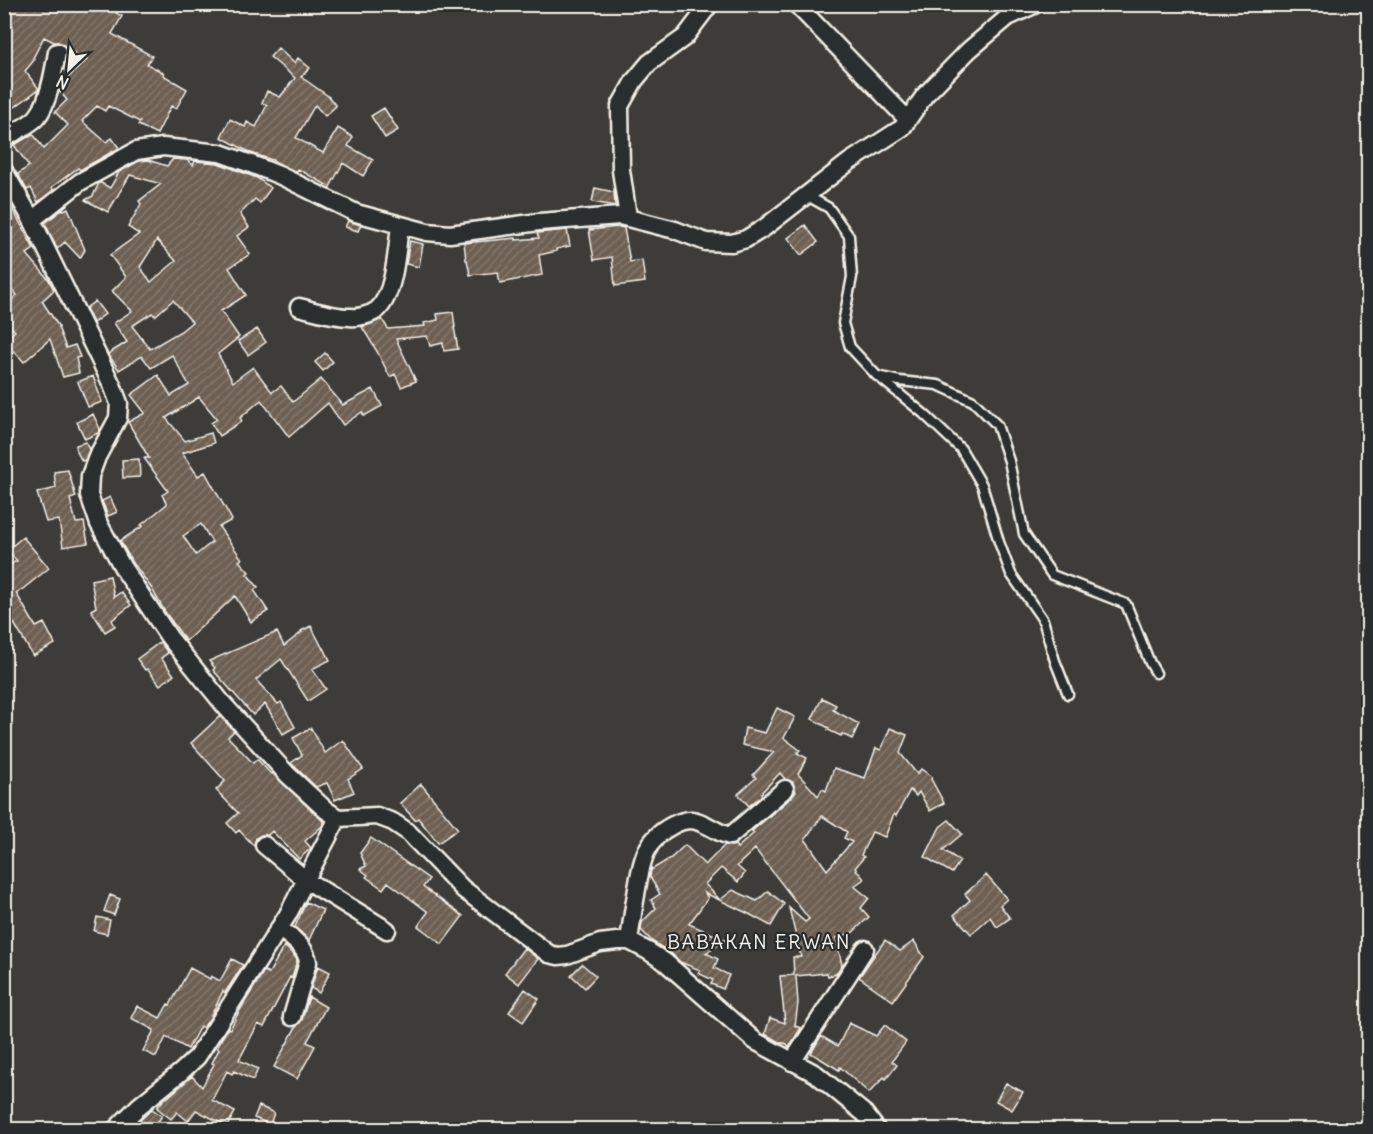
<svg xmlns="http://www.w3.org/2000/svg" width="1373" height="1134" font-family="Delius,sans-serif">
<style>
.building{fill:url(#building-hatch);stroke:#f4f1e8;stroke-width:1.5;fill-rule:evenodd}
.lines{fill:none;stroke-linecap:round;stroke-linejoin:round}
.service-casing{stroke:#f4f1e8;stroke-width:13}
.minor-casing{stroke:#f4f1e8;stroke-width:21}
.service{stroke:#2a2d2e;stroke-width:8}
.minor{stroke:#2a2d2e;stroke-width:16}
.labels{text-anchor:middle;stroke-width:4.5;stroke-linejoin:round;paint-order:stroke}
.neighbourhood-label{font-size:20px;letter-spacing:1.5px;fill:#f4f1e8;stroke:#2a2d2e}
</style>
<defs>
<pattern id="building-hatch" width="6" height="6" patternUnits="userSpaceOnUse" patternTransform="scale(1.5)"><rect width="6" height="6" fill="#6d6053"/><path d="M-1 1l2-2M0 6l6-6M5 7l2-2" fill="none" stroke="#82776c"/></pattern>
</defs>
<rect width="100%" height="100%" fill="#3e3c39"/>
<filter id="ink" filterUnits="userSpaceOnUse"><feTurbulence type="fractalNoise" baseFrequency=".0167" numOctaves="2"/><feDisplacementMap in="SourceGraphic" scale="12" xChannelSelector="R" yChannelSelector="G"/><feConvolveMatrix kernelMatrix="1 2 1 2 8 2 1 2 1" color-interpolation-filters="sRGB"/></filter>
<g filter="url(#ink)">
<path class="building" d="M 4,4 L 120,4 L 116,13 L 122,16 L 112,34 L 152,56 L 147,64 L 164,73 L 163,75 L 187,89 L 176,109 L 171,106 L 157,134 L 138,125 L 140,122 L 108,106 L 105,111 L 97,106 L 82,121 L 106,142 L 112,138 L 119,148 L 80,170 L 78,168 L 52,187 L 53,190 L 38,202 L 31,188 L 27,190 L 18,174 L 29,166 L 14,145 L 33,134 L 44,149 L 68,125 L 55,112 L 67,100 L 60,92 L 62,83 L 87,60 L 67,49 L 63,44 L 58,42 L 54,42 L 44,37 L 33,58 L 35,59 L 25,71 L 39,89 L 4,115 Z
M 278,48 L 294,63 L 298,58 L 310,68 L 301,77 L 328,96 L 336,106 L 325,116 L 315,105 L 296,138 L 323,153 L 338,128 L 353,137 L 348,146 L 373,160 L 363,176 L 343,163 L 330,187 L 298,169 L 296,172 L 272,160 L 251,153 L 221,137 L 230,119 L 245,127 L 247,122 L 256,127 L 267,105 L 262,103 L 267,91 L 280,97 L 295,78 L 270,57 Z
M 384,108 L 398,130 L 385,138 L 371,116 Z
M 173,159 L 187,160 L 193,165 L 195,161 L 218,163 L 257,178 L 271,188 L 260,203 L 255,199 L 240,214 L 249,227 L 237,236 L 250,254 L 229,268 L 246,295 L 221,311 L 239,337 L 218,354 L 233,382 L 253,367 L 272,392 L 281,386 L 293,402 L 321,379 L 343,405 L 373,389 L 382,406 L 364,416 L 362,412 L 343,425 L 328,403 L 289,437 L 261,400 L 240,418 L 242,421 L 219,436 L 211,423 L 217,419 L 199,397 L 166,418 L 185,441 L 211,433 L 214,443 L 182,453 L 198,476 L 205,472 L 232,520 L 219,527 L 242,559 L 239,561 L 249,572 L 247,574 L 258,587 L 254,590 L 268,611 L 251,622 L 235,596 L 186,641 L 165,612 L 152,589 L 131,560 L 120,541 L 143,526 L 141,525 L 167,504 L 162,495 L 168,491 L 144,458 L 149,458 L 128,422 L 145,413 L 131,395 L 158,375 L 171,396 L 189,385 L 172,355 L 151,368 L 142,356 L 119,370 L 108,354 L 127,342 L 114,323 L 132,311 L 112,291 L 126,277 L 110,255 L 139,234 L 128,227 L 141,204 L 139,201 L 161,184 L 130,175 L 108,212 L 85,200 L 93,196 L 99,183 L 101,183 L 110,188 L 119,172 L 139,161 L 148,160 L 167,166 ZM 157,240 L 176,261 L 151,282 L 140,267 ZM 173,300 L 192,322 L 181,331 L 150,349 L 132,326 L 152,313 L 155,316 ZM 201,524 L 212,542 L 196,555 L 183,536 Z
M 595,188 L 614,192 L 615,206 L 592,202 Z
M 4,193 L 34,249 L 27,254 L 49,280 L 54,290 L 42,301 L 59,327 L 58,327 L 66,348 L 75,345 L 80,357 L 76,358 L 79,373 L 63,377 L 50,339 L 24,362 L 14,351 L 10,355 L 4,349 L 4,341 L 15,331 L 4,320 L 4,307 L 17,295 L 4,281 Z
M 68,208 L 85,250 L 80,258 L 65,242 L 57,249 L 45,223 L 63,209 L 64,210 Z
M 348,221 L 361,225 L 358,231 L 345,227 Z
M 805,225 L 818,242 L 801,255 L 788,238 Z
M 619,227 L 624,228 L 630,262 L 642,260 L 645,282 L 615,286 L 612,257 L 594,260 L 589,230 Z
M 567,230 L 570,246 L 556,249 L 557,251 L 539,255 L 542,275 L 500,283 L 498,272 L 470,275 L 467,260 L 466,260 L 464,243 L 516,238 L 516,240 L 539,238 L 537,233 Z
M 410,241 L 423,244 L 419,267 L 406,264 Z
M 95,301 L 105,314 L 93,323 L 86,308 Z
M 453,312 L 455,327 L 454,327 L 458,349 L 444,351 L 443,343 L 430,346 L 427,336 L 396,339 L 416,381 L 401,387 L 395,374 L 390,377 L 378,353 L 362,327 L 371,324 L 382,319 L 388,329 L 425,326 L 424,323 L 438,320 L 437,314 Z
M 257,329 L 266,342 L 248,355 L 238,341 Z
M 325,353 L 333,362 L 323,371 L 315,362 Z
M 93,376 L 102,402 L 88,407 L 78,382 Z
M 93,414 L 100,429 L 98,433 L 85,439 L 77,422 Z
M 86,442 L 89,450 L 85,460 L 82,461 L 76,450 L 76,445 Z
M 139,459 L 140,477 L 123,478 L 122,460 Z
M 68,470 L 76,497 L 70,499 L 76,523 L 84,522 L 88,543 L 63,547 L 59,520 L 46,522 L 37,493 L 56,488 L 54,472 Z
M 110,497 L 117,512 L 108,516 L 102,501 Z
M 23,537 L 49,568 L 23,589 L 16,593 L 36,627 L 44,623 L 55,644 L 33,656 L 4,606 L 4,567 L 17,561 L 7,550 Z
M 110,576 L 114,597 L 121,592 L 131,605 L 112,620 L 115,626 L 105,632 L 91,610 L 96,607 L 91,580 Z
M 311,626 L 323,649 L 324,648 L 330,660 L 312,669 L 326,689 L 308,701 L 281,659 L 256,680 L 278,704 L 281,702 L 295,727 L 283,734 L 265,704 L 253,715 L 213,670 L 215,668 L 209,661 L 277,632 L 284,646 L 302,632 L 301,631 Z
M 160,642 L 168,653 L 161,658 L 174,675 L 160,685 L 147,669 L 145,670 L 137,659 Z
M 822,698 L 836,705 L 833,710 L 859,724 L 852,739 L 842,734 L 841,736 L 828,730 L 829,728 L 812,719 Z
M 777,708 L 795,717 L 784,738 L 800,750 L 797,753 L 807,758 L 798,774 L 818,796 L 822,789 L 826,791 L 834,768 L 865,778 L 876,748 L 881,750 L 890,728 L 907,735 L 900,753 L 917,774 L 921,769 L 932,777 L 931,779 L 944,803 L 930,811 L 919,792 L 916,796 L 910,790 L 896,816 L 894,814 L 885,837 L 872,832 L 861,855 L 864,857 L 855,868 L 864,879 L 854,886 L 869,898 L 861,908 L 869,917 L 852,933 L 836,938 L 842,965 L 836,974 L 828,976 L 827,973 L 796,976 L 798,1003 L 795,1026 L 801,1028 L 789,1047 L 787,1044 L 779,1042 L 765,1034 L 770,1018 L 785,1023 L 780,976 L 794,975 L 793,957 L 801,957 L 789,908 L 805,922 L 809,919 L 755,849 L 737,866 L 745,873 L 738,882 L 721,868 L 705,884 L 720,900 L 733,890 L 757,901 L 768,891 L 784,904 L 771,926 L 749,914 L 705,893 L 708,898 L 689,924 L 726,940 L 706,953 L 718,959 L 714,968 L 729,975 L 723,989 L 711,984 L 713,980 L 698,973 L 700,970 L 680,962 L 671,953 L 653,942 L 641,930 L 642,922 L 656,908 L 651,900 L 660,894 L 650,877 L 651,870 L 671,858 L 685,845 L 705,865 L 725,845 L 732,846 L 735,845 L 737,848 L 754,833 L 752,831 L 792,797 L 796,792 L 793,782 L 785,779 L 780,773 L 761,793 L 762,795 L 749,806 L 738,794 L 756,778 L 753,775 L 774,752 L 742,745 L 745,728 L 765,733 ZM 822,816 L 847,832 L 844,838 L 852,842 L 827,870 L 805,839 Z
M 220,716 L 234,731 L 228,737 L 253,763 L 257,759 L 271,774 L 272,773 L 324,822 L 322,826 L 305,841 L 311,848 L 299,859 L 272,831 L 268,835 L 261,835 L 256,838 L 254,846 L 239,830 L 236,833 L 227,823 L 238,813 L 216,790 L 225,781 L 191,743 Z
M 311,728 L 325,753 L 343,740 L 363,769 L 348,779 L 354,792 L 335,800 L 327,783 L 316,787 L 291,763 L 302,755 L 293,738 Z
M 421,784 L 458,829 L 438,843 L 418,818 L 415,820 L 400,803 Z
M 949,820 L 962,834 L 943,850 L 960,861 L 952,873 L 925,857 L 940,827 Z
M 371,838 L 429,879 L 423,887 L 463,916 L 442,944 L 418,926 L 428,912 L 388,882 L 383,889 L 366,877 L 368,875 L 360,869 L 366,866 L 360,853 Z
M 986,875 L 1007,899 L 1000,905 L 1010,918 L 997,927 L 990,917 L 971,934 L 954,915 L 970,900 L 965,894 Z
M 110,895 L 120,899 L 114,915 L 104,911 Z
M 306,902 L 323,910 L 309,940 L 295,927 Z
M 97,917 L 110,920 L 107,934 L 94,931 Z
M 885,940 L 900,951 L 914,941 L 924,957 L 893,1001 L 859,977 Z
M 284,946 L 293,954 L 297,960 L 292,978 L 290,977 L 264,1027 L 258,1024 L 239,1060 L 258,1069 L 253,1080 L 234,1071 L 232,1074 L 227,1071 L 212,1100 L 235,1112 L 227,1126 L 196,1110 L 188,1121 L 177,1112 L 171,1119 L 157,1108 L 165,1098 L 167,1098 L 192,1076 L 202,1087 L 214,1064 L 212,1063 L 219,1049 L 217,1048 L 222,1038 L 228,1028 L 230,1029 L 240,1010 L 264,971 L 269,973 Z
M 524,948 L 538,959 L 519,984 L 505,973 Z
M 232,959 L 243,965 L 225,993 L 223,991 L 210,1018 L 203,1028 L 200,1026 L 188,1049 L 166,1037 L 156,1057 L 143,1051 L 154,1030 L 131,1018 L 137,1006 L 160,1018 L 168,1004 L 170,1005 L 190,968 L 210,979 L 211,976 L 220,981 Z
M 582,964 L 596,976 L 585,988 L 571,975 Z
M 318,966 L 330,972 L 319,993 L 311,988 Z
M 525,989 L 539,999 L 523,1022 L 509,1012 Z
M 309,997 L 326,1007 L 307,1042 L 315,1046 L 297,1079 L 274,1067 L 296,1027 L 302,1020 Z
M 849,1023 L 876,1036 L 885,1025 L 906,1042 L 892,1061 L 897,1065 L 886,1079 L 884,1077 L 869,1093 L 840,1067 L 839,1070 L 811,1053 L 821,1036 L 838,1046 Z
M 1006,1083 L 1023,1092 L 1012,1110 L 996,1101 Z
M 259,1106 L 274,1113 L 270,1124 L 254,1118 Z
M 152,1109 L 162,1116 L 152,1130 L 130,1130 Z"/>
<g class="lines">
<defs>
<path id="service" d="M 806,195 L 829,208 L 849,236 L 852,277 L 843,323 L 850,347 L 877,376 L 899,381 L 938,385 L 973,401 L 997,425 L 1009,461 L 1024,534 L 1052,575 L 1126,604 L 1150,663 L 1156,673
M 880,378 L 924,414 L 961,449 L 982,485 L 999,542 L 1011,574 L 1043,620 L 1055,661 L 1068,694"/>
<path id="minor" d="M 796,4 L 908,120
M 4,139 C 13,133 31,124 37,117 C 49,103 54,70 57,52
M 4,171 L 32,220 L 112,385 L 119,403 L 118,418 L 97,457 L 90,476 L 89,495 L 99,524 L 123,568 L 169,637 L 224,705 L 288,775 L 326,810 L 338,818 L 377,816 L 393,822 L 408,832 L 463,889 L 549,954 L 558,956 L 567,955 L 600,943 L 617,941 L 629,941 L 648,951 L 665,962 L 755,1041 L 816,1074 L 865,1114 L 877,1130
M 628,217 L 621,170 L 620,106 L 634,81 L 649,63 L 685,37 L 710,4
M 32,220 L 80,182 L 136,151 L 163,147 L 220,153 L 251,164 L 281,176 L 356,213 L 427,232 L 450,234 L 539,222 L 620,216 L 675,230 L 706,242 L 732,243 L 746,239 L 764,228 L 849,162 L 902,128 L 925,95 L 969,50 L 1008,17 L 1036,4
M 299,307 C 315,311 333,317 350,317 C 358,318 370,315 377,310 C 395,294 397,248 400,225
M 264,845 L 306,880 L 387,930
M 279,928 C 291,938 306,946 308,962 L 292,1017
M 629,941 C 631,926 633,911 636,895 C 641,865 643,840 673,825 C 679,822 685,820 691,820 C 705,821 716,833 730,836 L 785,789
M 792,1062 L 865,949
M 115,1130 L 139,1106 L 181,1072 L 197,1057 L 287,916 L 338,818"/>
</defs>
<use href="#service" class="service-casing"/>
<use href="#minor" class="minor-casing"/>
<use href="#service" class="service"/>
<use href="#minor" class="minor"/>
</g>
</g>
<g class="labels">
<g class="neighbourhood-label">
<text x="759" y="949">BABAKAN ERWAN</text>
</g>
</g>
<rect width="1373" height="1134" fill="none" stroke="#2a2d2e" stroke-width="24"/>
<rect x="12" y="12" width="1349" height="1110" fill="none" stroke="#f4f1e8" stroke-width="2" filter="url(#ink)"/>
<g transform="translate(69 69) rotate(206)" stroke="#2a2d2e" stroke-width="4.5" paint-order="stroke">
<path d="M0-4.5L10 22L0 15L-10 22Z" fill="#f4f1e8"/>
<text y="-9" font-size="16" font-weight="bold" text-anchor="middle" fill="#f4f1e8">N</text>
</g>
</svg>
